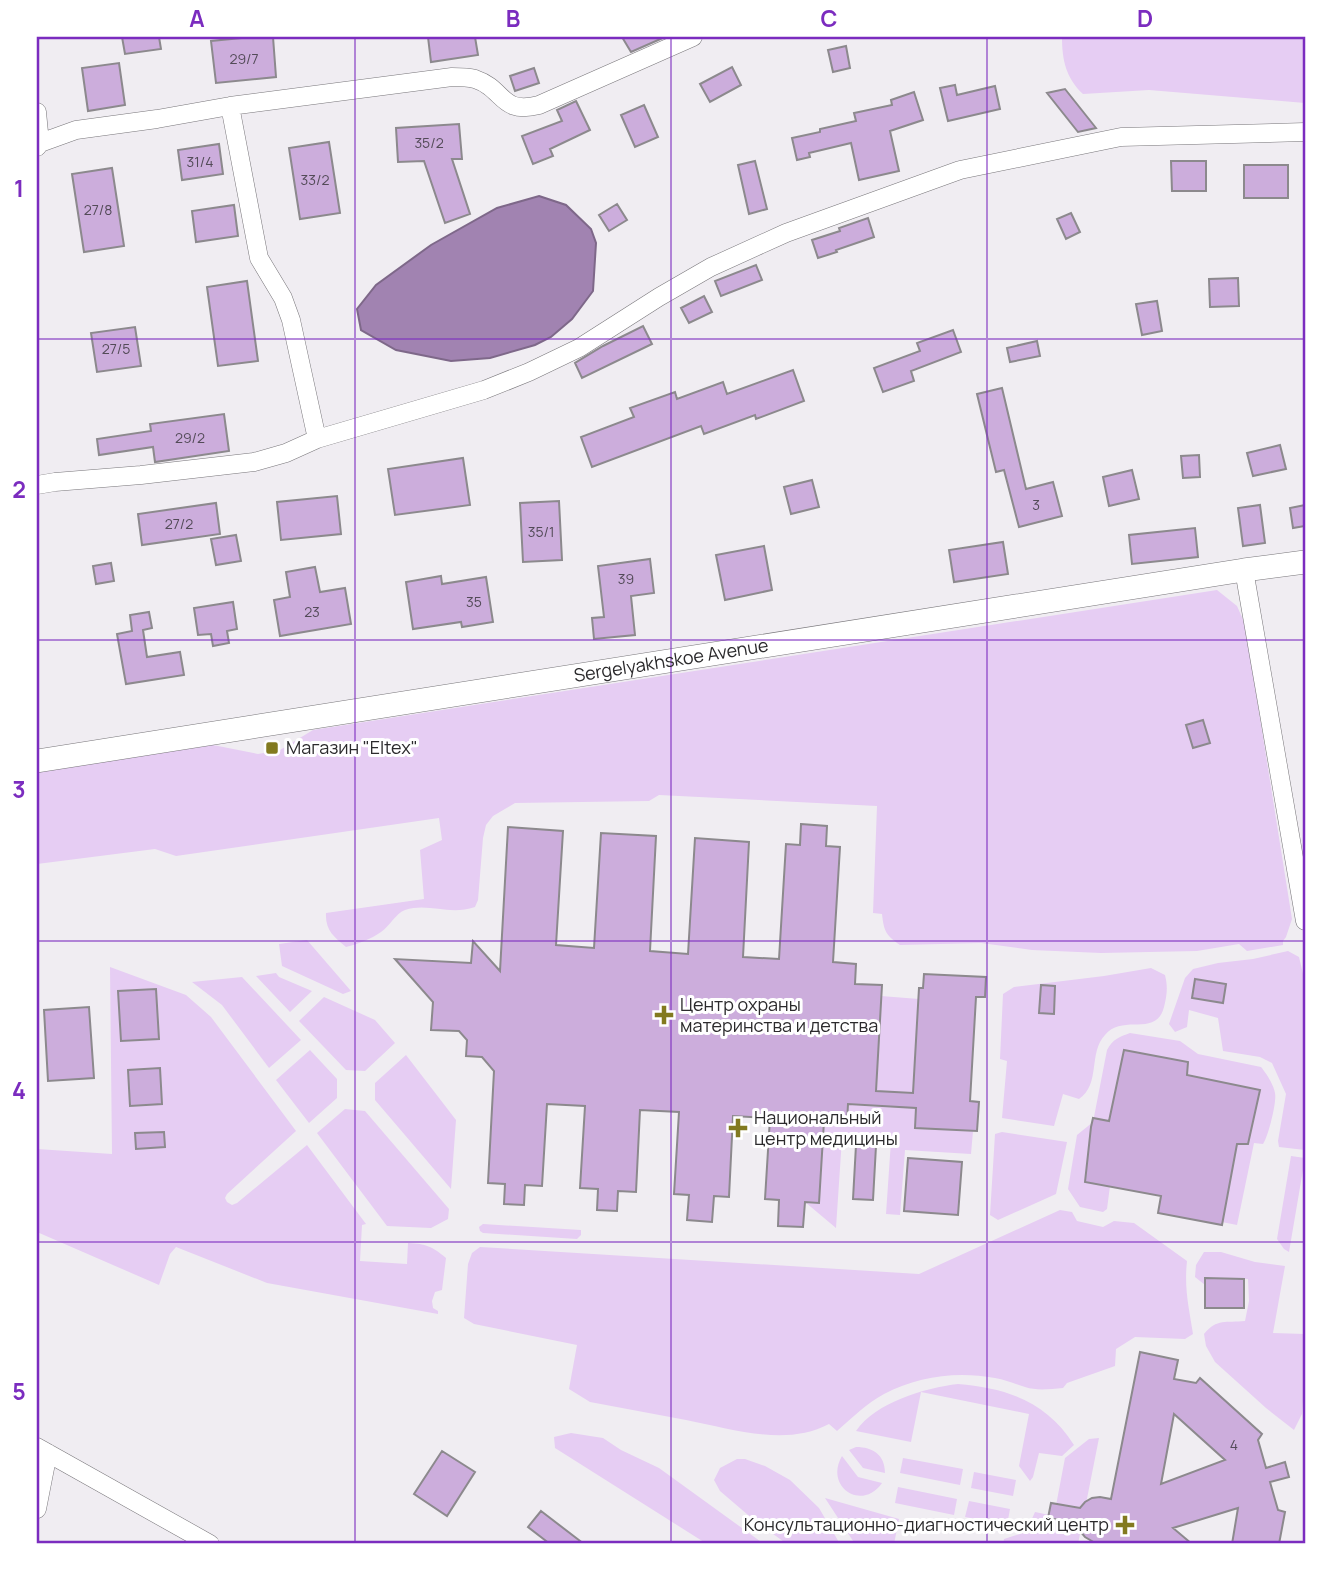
<svg xmlns="http://www.w3.org/2000/svg" width="1342" height="1581" font-family="Manrope,sans-serif">
<style>
.green{fill:#e6cdf3}
.water{fill:#a183b1;stroke:#7e6889;stroke-width:2}
.building{fill:#ccaddc;stroke:#8c898d;stroke-width:2;fill-rule:evenodd}
.lines{fill:none;stroke-linecap:round;stroke-linejoin:round}
.minor-casing{stroke:#78767a;stroke-width:19}
.major-casing{stroke:#78767a;stroke-width:24}
.minor{stroke:#fff;stroke-width:18}
.major{stroke:#fff;stroke-width:23}
.grid{fill:none;stroke:#7b2cbf;stroke-width:2;stroke-opacity:0.55}
.poi-dot{fill:#827a1f;stroke:#fff;stroke-width:2.5}
.labels{text-anchor:middle;stroke-width:6;stroke-linejoin:round;paint-order:stroke}
.number-label{font-size:14px;fill:#534b58}
.street-label{font-size:18px;fill:#2b2a2c;stroke:#fff}
.poi-label{font-size:18px;fill:#2b2a2c;stroke:#fff;text-anchor:start}
.neatline{fill:none;stroke:#7b2cbf;stroke-width:2.5}
.grid-label{font-size:23px;text-anchor:middle;font-weight:bold;fill:#7b2cbf}
</style>
<rect width="100%" height="100%" fill="#f0edf2"/>
<path class="green" d="M 1062,37 L 1305,37 L 1305,103 L 1149,90 L 1083,94 C 1066,78 1062,60 1062,37 Z
M 1217,590 L 1237,606 L 1245,624 L 1292,919 L 1286,937 L 1283,941 L 1283,945 L 1247,951 L 1239,944 L 1197,951 L 1101,953 L 1032,950 L 981,943 L 900,945 C 886,935 884,932 882,914 L 873,913 L 877,806 L 659,795 L 649,801 L 515,803 L 493,816 L 486,825 L 483,838 L 478,900 L 475,907 C 448,916 429,902 405,910 C 395,914 390,926 381,932 C 371,939 358,944 346,947 C 334,937 325,930 326,913 L 424,899 L 420,850 L 442,840 L 439,818 L 176,856 L 155,849 L 37,864 L 37,772 L 213,745 L 258,754 L 280,750 L 313,730 Z
M 307,940 L 351,991 L 343,994 L 282,966 L 279,944 Z
M 1288,951 L 1299,957 L 1305,982 L 1305,1150 L 1279,1147 L 1278,1141 L 1286,1094 L 1272,1063 L 1260,1057 L 1223,1051 L 1218,1018 L 1189,1010 L 1187,1027 L 1175,1032 L 1169,1024 L 1185,978 L 1193,969 L 1218,963 L 1253,959 Z
M 110,967 L 186,995 L 211,1017 L 296,1131 L 227,1194 L 225,1198 L 227,1202 L 232,1205 L 237,1203 L 307,1145 L 366,1224 L 362,1225 L 360,1261 L 407,1264 L 408,1243 C 426,1244 432,1246 446,1258 L 442,1290 L 435,1292 L 432,1301 L 433,1308 L 438,1311 L 438,1314 L 267,1283 L 176,1247 L 170,1254 L 159,1285 L 37,1232 L 37,1149 L 112,1154 Z
M 1151,968 L 1165,975 C 1168,987 1167,995 1164,1007 C 1156,1038 1123,1013 1105,1035 C 1088,1053 1101,1084 1079,1099 L 1063,1094 L 1054,1126 L 1002,1118 L 1007,1061 L 1000,1059 L 1003,994 L 1014,987 L 1104,976 Z
M 276,973 L 279,977 L 312,991 L 290,1012 L 256,976 Z
M 242,977 L 301,1040 L 269,1068 L 222,1005 L 192,982 Z
M 881,996 L 919,999 L 913,1093 L 876,1091 Z
M 324,997 L 375,1020 L 395,1043 L 365,1071 L 346,1070 L 299,1021 Z
M 1130,1033 L 1180,1041 L 1198,1054 L 1261,1067 C 1266,1073 1274,1085 1275,1093 C 1277,1102 1268,1137 1263,1144 L 1254,1143 L 1237,1225 L 1161,1210 L 1163,1195 L 1110,1186 L 1107,1209 L 1103,1212 L 1080,1207 L 1068,1189 L 1077,1135 L 1093,1122 L 1107,1050 C 1113,1039 1119,1037 1130,1033 Z
M 310,1050 L 337,1079 L 337,1098 L 309,1123 L 276,1080 Z
M 406,1055 L 456,1120 L 451,1189 L 375,1100 L 375,1083 Z
M 825,1103 L 916,1108 L 915,1128 L 973,1131 L 971,1154 L 905,1150 L 900,1215 L 886,1214 L 891,1141 L 842,1138 L 836,1228 L 805,1202 L 819,1202 Z
M 345,1109 L 365,1111 L 449,1209 L 448,1219 L 431,1228 L 387,1226 L 317,1133 Z
M 1002,1132 L 1067,1142 L 1056,1194 L 998,1220 L 990,1215 L 995,1134 Z
M 1291,1156 L 1305,1158 L 1289,1252 L 1284,1249 L 1277,1239 Z
M 1060,1210 L 1072,1212 L 1077,1221 L 1103,1227 L 1114,1221 L 1134,1223 L 1187,1261 C 1184,1289 1189,1308 1193,1334 L 1185,1339 L 1135,1337 L 1116,1349 L 1115,1366 L 1067,1383 L 1063,1388 C 1050,1389 1037,1391 1025,1387 C 1015,1384 1006,1380 995,1378 C 957,1371 918,1376 884,1394 C 867,1403 852,1418 837,1431 L 829,1424 C 786,1447 732,1429 686,1420 C 654,1414 622,1408 590,1402 L 569,1389 L 577,1345 L 474,1324 L 464,1318 L 468,1264 L 472,1253 L 480,1247 L 919,1274 Z
M 483,1224 L 581,1230 L 581,1235 L 577,1239 L 483,1233 L 480,1231 L 479,1227 Z
M 1204,1252 L 1221,1252 L 1255,1262 L 1285,1266 L 1273,1333 L 1305,1334 L 1305,1394 L 1303,1400 L 1302,1414 L 1294,1430 L 1266,1408 L 1215,1362 L 1206,1346 L 1204,1334 C 1217,1318 1226,1323 1245,1321 L 1249,1301 L 1248,1279 L 1205,1278 L 1205,1285 L 1195,1277 L 1196,1265 Z
M 958,1384 C 1007,1388 1047,1402 1074,1445 L 1062,1456 L 1039,1453 L 1033,1477 L 1030,1481 L 1019,1466 L 1029,1414 L 921,1392 L 911,1442 L 856,1431 C 876,1402 925,1388 958,1384 Z
M 571,1433 L 603,1438 L 621,1450 L 659,1468 L 764,1544 L 707,1544 L 555,1448 L 554,1437 Z
M 1099,1438 L 1078,1544 L 1003,1544 L 1004,1539 L 1026,1532 L 1035,1512 L 1054,1516 L 1065,1458 L 1089,1439 Z
M 856,1447 C 873,1447 885,1455 885,1473 L 863,1468 L 849,1450 Z
M 842,1456 L 858,1477 L 882,1483 C 862,1512 824,1487 842,1456 Z
M 903,1458 L 963,1469 L 960,1485 L 900,1473 Z
M 737,1459 L 745,1459 L 765,1466 L 790,1480 L 819,1508 L 840,1544 L 787,1544 L 755,1521 L 720,1491 L 714,1480 L 720,1468 Z
M 974,1472 L 1016,1480 L 1013,1496 L 971,1488 Z
M 898,1487 L 957,1499 L 954,1515 L 895,1503 Z
M 825,1498 L 899,1519 L 894,1544 L 855,1544 Z
M 969,1501 L 1010,1509 L 1007,1525 L 965,1517 Z"/>
<path class="water" d="M 539,196 L 566,205 L 591,229 L 596,243 L 593,291 L 572,319 L 551,337 L 535,345 L 490,358 L 451,361 L 396,350 L 361,330 L 357,309 L 376,285 L 431,245 L 497,208 Z"/>
<path class="building" d="M 122,37 L 159,37 L 161,49 L 125,54 Z
M 252,37 L 273,37 L 276,77 L 216,83 L 211,41 Z
M 428,37 L 475,37 L 478,55 L 431,62 Z
M 622,37 L 665,37 L 631,52 Z
M 846,46 L 850,68 L 833,72 L 828,50 Z
M 119,63 L 125,105 L 88,111 L 82,68 Z
M 732,67 L 741,85 L 710,102 L 700,84 Z
M 534,68 L 539,83 L 515,91 L 510,76 Z
M 955,85 L 957,95 L 995,86 L 1000,109 L 948,121 L 940,88 Z
M 1065,89 L 1096,128 L 1078,132 L 1047,93 Z
M 914,92 L 923,120 L 890,131 L 899,171 L 859,180 L 851,143 L 809,153 L 810,157 L 797,160 L 792,138 L 820,132 L 820,129 L 856,121 L 854,113 L 892,105 L 891,100 Z
M 576,101 L 590,130 L 550,149 L 553,156 L 533,164 L 522,136 L 562,121 L 557,110 Z
M 644,105 L 658,137 L 635,147 L 621,115 Z
M 459,124 L 462,159 L 452,159 L 470,214 L 445,223 L 424,161 L 398,162 L 396,128 Z
M 329,142 L 340,213 L 300,219 L 289,148 Z
M 219,144 L 223,174 L 182,180 L 178,150 Z
M 755,161 L 767,209 L 749,214 L 738,165 Z
M 1171,161 L 1206,161 L 1206,191 L 1172,191 Z
M 1244,165 L 1288,165 L 1288,198 L 1244,198 Z
M 112,168 L 124,246 L 84,252 L 72,174 Z
M 617,204 L 627,220 L 609,231 L 599,215 Z
M 234,205 L 238,236 L 196,242 L 192,211 Z
M 1071,213 L 1080,232 L 1066,239 L 1057,219 Z
M 868,218 L 874,237 L 836,250 L 837,252 L 818,258 L 812,240 L 840,231 L 839,228 Z
M 756,265 L 762,280 L 721,296 L 715,281 Z
M 1238,278 L 1239,306 L 1210,307 L 1209,279 Z
M 247,281 L 258,361 L 218,366 L 207,287 Z
M 704,296 L 712,312 L 689,323 L 681,308 Z
M 1157,301 L 1162,331 L 1142,335 L 1136,304 Z
M 643,326 L 652,344 L 582,378 L 575,363 L 603,346 Z
M 135,327 L 141,366 L 97,372 L 91,333 Z
M 953,330 L 961,352 L 911,371 L 914,381 L 883,392 L 874,368 L 920,351 L 917,343 Z
M 1037,341 L 1040,356 L 1010,362 L 1007,348 Z
M 793,370 L 804,401 L 756,419 L 755,415 L 704,434 L 701,426 L 592,467 L 581,437 L 634,417 L 630,408 L 675,392 L 677,399 L 723,382 L 727,394 Z
M 1002,388 L 1026,489 L 1053,482 L 1062,516 L 1019,527 L 1004,470 L 996,472 L 977,394 Z
M 224,414 L 229,451 L 155,462 L 153,447 L 99,455 L 97,439 L 151,431 L 150,424 Z
M 1280,445 L 1286,469 L 1253,476 L 1247,453 Z
M 1199,455 L 1200,477 L 1183,478 L 1181,456 Z
M 463,458 L 470,505 L 395,515 L 388,469 Z
M 1132,470 L 1139,499 L 1109,506 L 1103,477 Z
M 812,480 L 819,507 L 791,514 L 784,487 Z
M 337,496 L 341,534 L 281,540 L 277,502 Z
M 559,501 L 562,560 L 523,562 L 520,503 Z
M 216,503 L 220,534 L 142,545 L 138,514 Z
M 1260,505 L 1265,543 L 1243,546 L 1238,508 Z
M 1305,505 L 1305,526 L 1293,528 L 1290,508 Z
M 1195,528 L 1198,557 L 1132,564 L 1129,535 Z
M 236,535 L 241,561 L 216,565 L 211,539 Z
M 1003,542 L 1008,574 L 954,582 L 949,550 Z
M 764,546 L 772,590 L 725,600 L 716,555 Z
M 650,559 L 654,593 L 631,596 L 635,635 L 594,639 L 592,618 L 604,617 L 598,566 Z
M 111,563 L 114,581 L 96,584 L 93,566 Z
M 315,567 L 320,592 L 345,588 L 351,624 L 280,636 L 274,600 L 290,597 L 286,572 Z
M 441,576 L 442,584 L 486,577 L 493,622 L 462,627 L 461,622 L 413,629 L 406,582 Z
M 233,602 L 237,629 L 227,631 L 229,643 L 213,646 L 211,634 L 198,635 L 194,608 Z
M 149,612 L 152,628 L 143,630 L 147,657 L 180,652 L 184,675 L 126,684 L 117,634 L 132,631 L 130,615 Z
M 1203,720 L 1210,743 L 1193,748 L 1186,725 Z
M 801,824 L 827,826 L 826,846 L 840,847 L 833,962 L 856,964 L 855,984 L 882,985 L 876,1091 L 913,1093 L 919,988 L 923,988 L 924,974 L 986,977 L 985,997 L 976,997 L 970,1101 L 979,1102 L 977,1131 L 915,1128 L 916,1108 L 848,1104 L 847,1122 L 824,1121 L 819,1203 L 805,1202 L 803,1227 L 778,1226 L 779,1200 L 765,1199 L 770,1118 L 733,1116 L 729,1197 L 714,1196 L 712,1222 L 687,1220 L 689,1195 L 674,1194 L 679,1112 L 640,1110 L 636,1192 L 618,1191 L 617,1211 L 597,1210 L 598,1189 L 580,1188 L 585,1106 L 547,1104 L 542,1186 L 525,1185 L 524,1205 L 504,1204 L 505,1184 L 488,1183 L 494,1071 L 482,1057 L 466,1056 L 467,1040 L 459,1031 L 431,1030 L 433,1002 L 395,959 L 471,963 L 473,941 L 500,971 L 508,827 L 563,831 L 556,945 L 594,948 L 601,833 L 656,836 L 650,951 L 688,954 L 695,838 L 749,842 L 743,957 L 779,959 L 786,844 L 800,845 Z
M 1195,979 L 1226,984 L 1223,1003 L 1192,998 Z
M 1041,985 L 1055,986 L 1054,1014 L 1039,1013 Z
M 156,989 L 159,1039 L 121,1041 L 118,991 Z
M 89,1007 L 94,1078 L 48,1081 L 44,1010 Z
M 1124,1050 L 1188,1062 L 1187,1075 L 1260,1090 L 1248,1144 L 1237,1144 L 1222,1225 L 1158,1213 L 1161,1196 L 1085,1182 L 1091,1127 L 1093,1118 L 1109,1121 Z
M 160,1068 L 162,1104 L 130,1106 L 128,1070 Z
M 164,1132 L 165,1147 L 136,1149 L 135,1133 Z
M 856,1145 L 876,1146 L 873,1200 L 853,1199 Z
M 908,1158 L 962,1162 L 958,1215 L 904,1211 Z
M 1205,1278 L 1244,1279 L 1244,1308 L 1205,1308 Z
M 1140,1352 L 1178,1360 L 1174,1379 L 1196,1383 L 1200,1378 L 1262,1434 L 1258,1440 L 1266,1468 L 1285,1462 L 1289,1477 L 1270,1482 L 1278,1510 L 1285,1512 L 1279,1544 L 1232,1544 L 1238,1508 L 1173,1528 L 1192,1544 L 1097,1544 L 1085,1537 L 1080,1531 L 1077,1523 L 1048,1518 L 1051,1503 L 1080,1508 L 1085,1502 L 1092,1498 L 1100,1497 L 1111,1499 ZM 1174,1414 L 1225,1460 L 1161,1484 Z
M 442,1451 L 475,1472 L 447,1516 L 414,1494 Z
M 541,1511 L 584,1544 L 550,1544 L 528,1527 Z"/>
<g class="lines">
<defs>
<path id="minor" d="M 230,106 L 259,258 L 283,298 L 291,320 L 317,439
M 37,112 L 40,143
M 37,147 L 40,143 L 76,130 L 157,119 L 230,106 L 452,77 C 459,77 468,77 475,79 C 505,89 500,115 539,105 L 693,37
M 37,485 L 55,482 L 141,475 L 254,462 L 286,453 L 317,439 L 484,390 L 529,372 L 579,348 L 659,297 L 711,267 L 786,233 L 960,170 L 1121,137 L 1305,132
M 1244,570 L 1305,921
M 37,1447 L 210,1544
M 37,1509 L 48,1453"/>
<g id="major">
<path id="s1" d="M 37,761 L 1244,570 L 1305,562"/>
</g>
</defs>
<use href="#minor" class="minor-casing"/>
<use href="#major" class="major-casing"/>
<use href="#minor" class="minor"/>
<use href="#major" class="major"/>
</g>
<path class="grid" d="M 355,37 L 355,1544M 671,37 L 671,1544M 987,37 L 987,1544M 37,339 L 1305,339M 37,640 L 1305,640M 37,941 L 1305,941M 37,1242 L 1305,1242"/>
<g class="poi-dot">
<rect x="265" y="741" width="14" height="14" rx="3.5"/>
<path d="M660.5 1004.5h7v7h7v7h-7v7h-7v-7h-7v-7h7z"/>
<path d="M734.5 1117.5h7v7h7v7h-7v7h-7v-7h-7v-7h7z"/>
<path d="M1121.5 1514.5h7v7h7v7h-7v7h-7v-7h-7v-7h7z"/>
</g>
<g class="labels">
<g class="number-label">
<text x="244" y="64">29/7</text>
<text x="429" y="148">35/2</text>
<text x="200" y="167">31/4</text>
<text x="315" y="185">33/2</text>
<text x="98" y="215">27/8</text>
<text x="116" y="354">27/5</text>
<text x="190" y="443">29/2</text>
<text x="1036" y="510">3</text>
<text x="179" y="529">27/2</text>
<text x="541" y="537">35/1</text>
<text x="626" y="584">39</text>
<text x="474" y="607">35</text>
<text x="312" y="617">23</text>
<text x="1234" y="1450">4</text>
</g>
<g class="street-label">
<text dy="6" stroke="none"><textPath href="#s1" startOffset="642">Sergelyakhskoe Avenue</textPath></text>
</g>
<g class="poi-label">
<text x="286" y="754">Магазин "Eltex"</text>
<text x="680" y="1011">Центр охраны<tspan x="680" dy="21">материнства и детства</tspan></text>
<text x="754" y="1124">Национальный<tspan x="754" dy="21">центр медицины</tspan></text>
<text x="1109" y="1531" text-anchor="end">Консультационно-диагностический центр</text>
</g>
</g>
<rect width="1342" height="1581" fill="none" stroke="#ffffff" stroke-width="77"/>
<rect x="38" y="38" width="1266" height="1504" class="neatline"/>
<g class="grid-label">
<text x="197" y="27">A</text>
<text x="513" y="27">B</text>
<text x="829" y="27">C</text>
<text x="1145" y="27">D</text>
<text x="19" y="197">1</text>
<text x="19" y="498">2</text>
<text x="19" y="798">3</text>
<text x="19" y="1099">4</text>
<text x="19" y="1400">5</text>
</g>
</svg>
